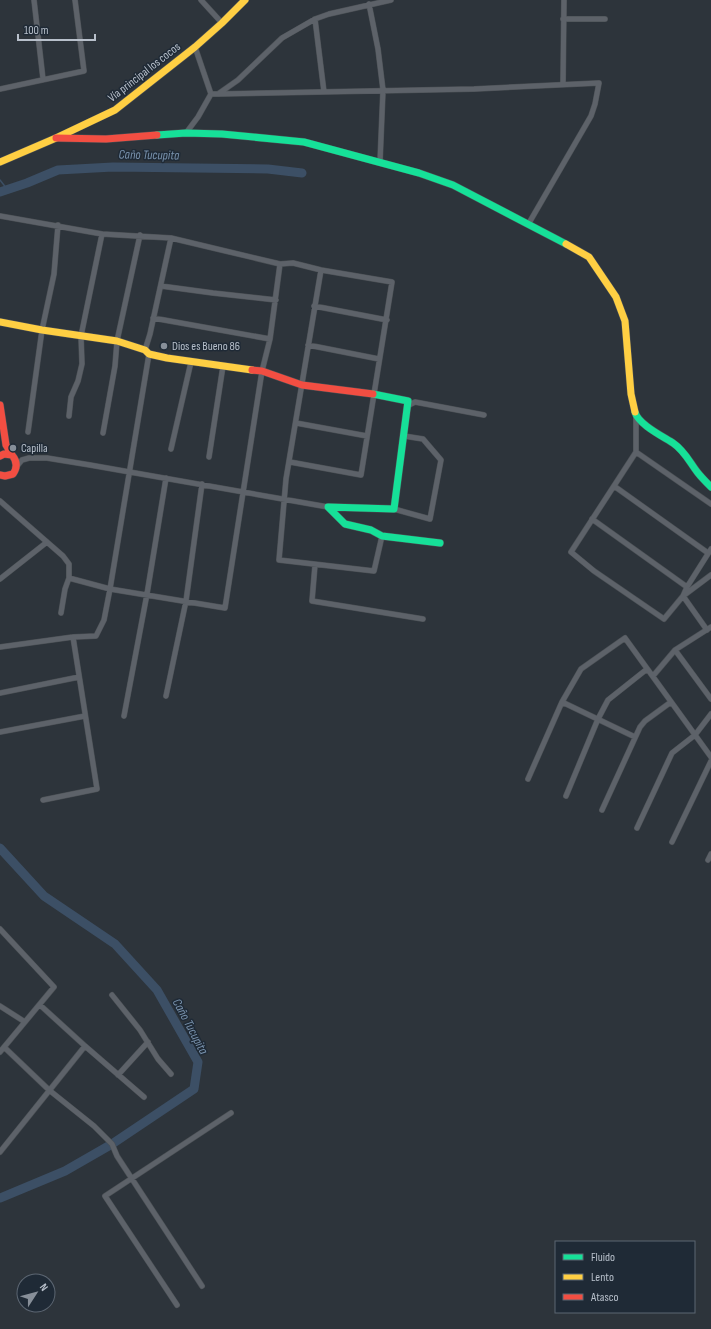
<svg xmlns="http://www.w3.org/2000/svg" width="711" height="1329" font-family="'Sofia Sans Condensed',sans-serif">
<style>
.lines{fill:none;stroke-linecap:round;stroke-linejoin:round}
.stream{stroke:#3c4f65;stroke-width:1.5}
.river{stroke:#3c4f65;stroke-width:9}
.street-casing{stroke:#4b5055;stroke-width:6}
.fast-casing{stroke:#4b5055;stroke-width:8}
.slow-casing{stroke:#4b5055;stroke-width:8}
.jam-casing{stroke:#4b5055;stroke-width:8}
.street{stroke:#5d6269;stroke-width:5}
.fast{stroke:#16e098;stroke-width:7}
.slow{stroke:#ffcf43;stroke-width:7}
.jam{stroke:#f24e42;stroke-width:7}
.poi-dot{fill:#878f99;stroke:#1f2a36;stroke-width:1.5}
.labels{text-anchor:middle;stroke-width:3;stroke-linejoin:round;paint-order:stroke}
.street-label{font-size:12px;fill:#b8c0cb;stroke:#1f2a36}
.poi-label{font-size:12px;fill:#b8c0cb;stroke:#1f2a36;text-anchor:start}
.water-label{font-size:13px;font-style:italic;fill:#7992ad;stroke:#1f2a36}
</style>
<rect width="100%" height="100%" fill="#2d343b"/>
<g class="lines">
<path class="stream" d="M 0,180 L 7,189"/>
<path class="river" d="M 0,192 L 27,183 L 58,170 L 113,167 L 268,169 L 302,173
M 0,848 L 44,896 L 115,944 L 157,990 L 198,1062 L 194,1089 L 112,1144 L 65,1171 L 0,1198"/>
<defs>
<path id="street" d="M 34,0 L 43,79
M 201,0 L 222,23
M 369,4 L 378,49 L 383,90 L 380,162
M 315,19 L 324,92
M 563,19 L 605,19
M 195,47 L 211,94
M 563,84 L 564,0
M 0,89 L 84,71 L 75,0
M 218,94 L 474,89 L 599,83 L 595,104 L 591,116 L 529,223
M 186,133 L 198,117 L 211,94 L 218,94 L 238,80 L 282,38 L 315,19 L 329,14 L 391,0
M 0,216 L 102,234 L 171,238 L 280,264 L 293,263 L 321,270 L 392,282 L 361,475 L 290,462
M 321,270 L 286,479 L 279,560 L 374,571 L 382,536
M 161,286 L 213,293 L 276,300
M 314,306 L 387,320
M 153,318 L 270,339
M 308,345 L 379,359
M 145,350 L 150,334 L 171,238
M 407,406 L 415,402 L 484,415
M 69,416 L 71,397 L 78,381 L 82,364 L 81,336 L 102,234
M 636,416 L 636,452 L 571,552 L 594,571 L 664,619 L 683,596 L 687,587 L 711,549
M 296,423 L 367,436
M 28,432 L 42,330 L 54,274 L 58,225
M 103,433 L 115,366 L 117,341 L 140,235
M 171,449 L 191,362
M 636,452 L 711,504
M 209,457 L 223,366
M 17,466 L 22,460 L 29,458 L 47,458 L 90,465 L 328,507
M 614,486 L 708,553
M 0,501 L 63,556 L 69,564 L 69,578 L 65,589 L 61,613
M 394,509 L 430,519 L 441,460 L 423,439 L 404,436
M 592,519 L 687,587
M 315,565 L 312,601 L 423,619
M 69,578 L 110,589 L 225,608 L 262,371 L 270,339 L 280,264
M 0,579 L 47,542
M 707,630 L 683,596 L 711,575
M 0,647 L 73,637 L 96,636 L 104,620 L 110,589 L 149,354
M 675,650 L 711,699
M 653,676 L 675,650 L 711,627
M 0,693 L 79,677
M 166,696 L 186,601 L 202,484
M 562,702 L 635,737
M 124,716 L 147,594 L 166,478
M 0,732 L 85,716
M 528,779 L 562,702 L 581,669 L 625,638 L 711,757
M 566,796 L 598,719 L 608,700 L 647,669
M 43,800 L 97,789 L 73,637
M 602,810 L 640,727 L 645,721 L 671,702
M 637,828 L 672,753 L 695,735 L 711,714
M 672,842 L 711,761
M 708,860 L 711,854
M 0,929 L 54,987 L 0,1052
M 112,995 L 140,1030 L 158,1059 L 171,1074
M 40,1005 L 85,1046 L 144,1097
M 0,1006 L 25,1022
M 4,1047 L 49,1090 L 94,1126 L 112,1144 L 117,1156 L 202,1286
M 118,1075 L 148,1042
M 0,1152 L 85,1046
M 177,1305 L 105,1196 L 231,1113"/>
<path id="fast" d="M 157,135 L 186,133 L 222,134 L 304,142 L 419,173 L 453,185 L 566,244
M 373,394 L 408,401 L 394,509 L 328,507 L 345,524 L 371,530 L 382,536 L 440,543
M 635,412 C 638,424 662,436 673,443 C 685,451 690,463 698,473 C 702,478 707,483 711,487"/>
<path id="slow" d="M 0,162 L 56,138 L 115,110 L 195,47 L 222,23 L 245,0
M 566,244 L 589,257 L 616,297 L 625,321 L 631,394 L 635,412
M 0,322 L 42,330 L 117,341 L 145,350 L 149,354 L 167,358 L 252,370"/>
<path id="jam" d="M 56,138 L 106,139 L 157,135
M 252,370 L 262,371 L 302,385 L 373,394
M 0,405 L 6,445 L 12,455
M 0,456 L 4,454 L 12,455 C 17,461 18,467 13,474 L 5,476 L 0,475"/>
</defs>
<use href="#street" class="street-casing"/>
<use href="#fast" class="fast-casing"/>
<use href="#slow" class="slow-casing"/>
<use href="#jam" class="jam-casing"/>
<use href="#street" class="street"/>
<use href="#fast" class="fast"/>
<use href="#slow" class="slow"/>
<use href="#jam" class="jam"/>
</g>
<g class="poi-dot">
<circle cx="164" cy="346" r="4"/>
<circle cx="13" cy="448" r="4"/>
</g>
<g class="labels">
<g class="street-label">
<text transform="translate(144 72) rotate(-38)" y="4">Vía principal los cocos</text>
</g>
<g class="poi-label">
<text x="172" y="350">Dios es Bueno 86</text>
<text x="21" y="452">Capilla</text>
</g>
<g class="water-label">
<text transform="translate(149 154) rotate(1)" y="5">Caño Tucupita</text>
<text transform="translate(191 1026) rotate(62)" y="5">Caño Tucupita</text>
</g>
</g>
<rect x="555" y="1241" width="140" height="72" fill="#1f2a36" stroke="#5c6672"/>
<rect x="563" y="1254" width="20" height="6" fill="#16e098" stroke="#5c6672"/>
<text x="591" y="1261" font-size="12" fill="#b8c0cb">Fluido</text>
<rect x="563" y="1274" width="20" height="6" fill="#ffcf43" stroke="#5c6672"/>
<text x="591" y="1281" font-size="12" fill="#b8c0cb">Lento</text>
<rect x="563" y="1294" width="20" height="6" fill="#f24e42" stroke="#5c6672"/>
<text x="591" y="1301" font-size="12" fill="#b8c0cb">Atasco</text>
<g transform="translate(36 1293) rotate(54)"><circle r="19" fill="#1f2a36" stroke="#5c6672"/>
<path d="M0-3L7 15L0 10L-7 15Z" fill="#878f99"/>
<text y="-6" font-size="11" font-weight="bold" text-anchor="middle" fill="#b8c0cb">N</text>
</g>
<path d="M18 34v6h77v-6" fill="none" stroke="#b8c0cb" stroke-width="2"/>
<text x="24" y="34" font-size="12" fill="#b8c0cb" stroke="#1f2a36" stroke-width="3" paint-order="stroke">100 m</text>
</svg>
